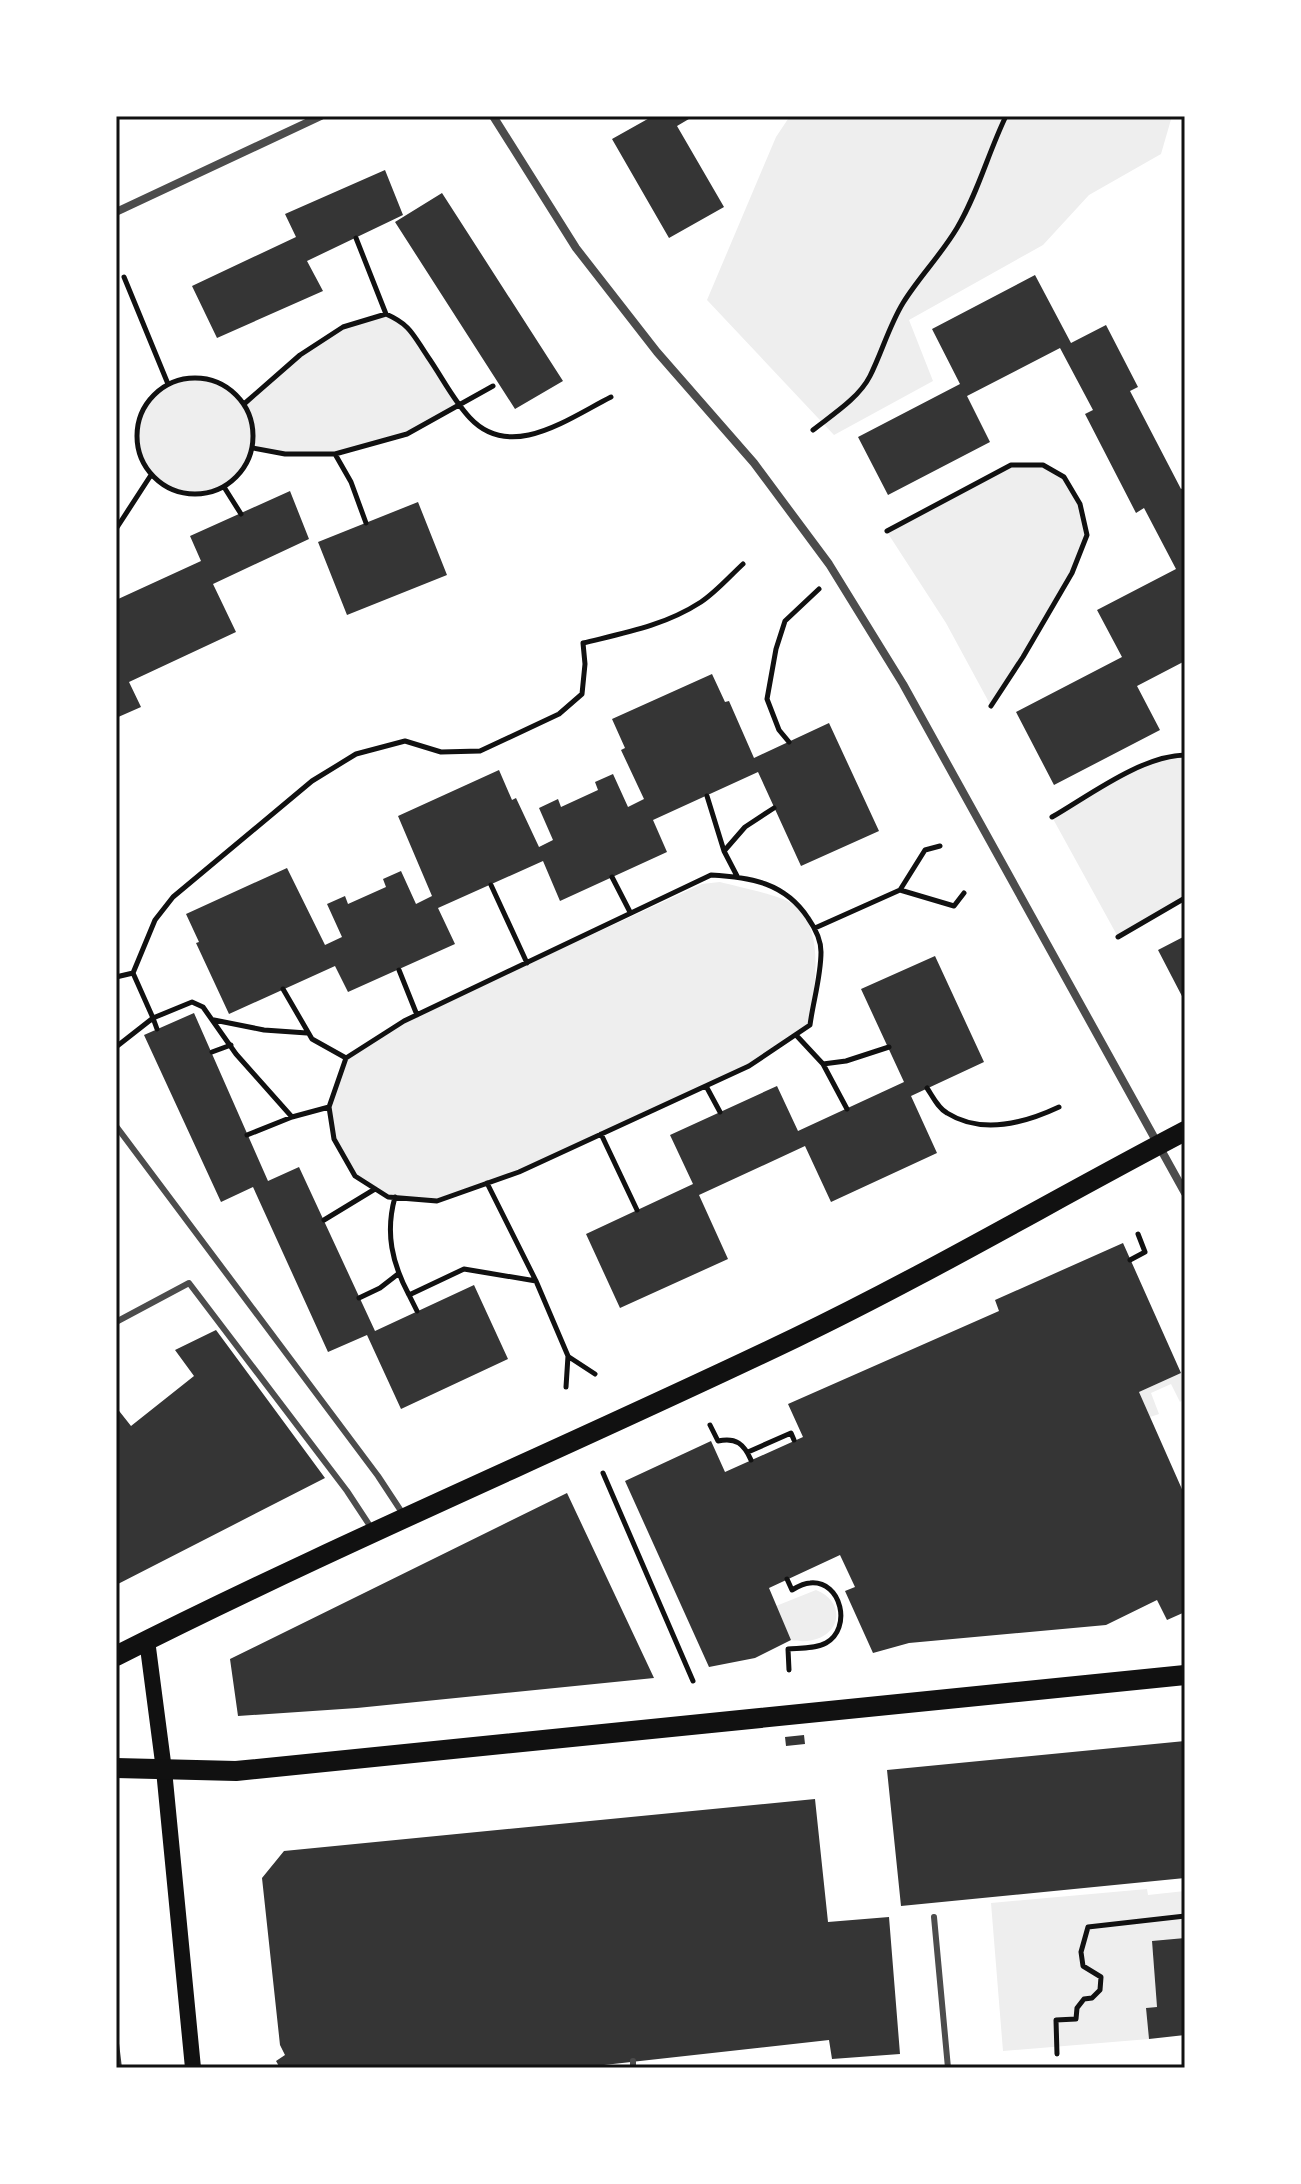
<svg xmlns="http://www.w3.org/2000/svg" width="1301" height="2184" font-family="Manrope,sans-serif">
<style>
.green{fill:#eee}
.building{fill:#353535}
.lines{fill:none;stroke-linecap:round;stroke-linejoin:round}
.path{stroke:#111;stroke-width:5}
.service{stroke:#4c4c4c;stroke-width:6}
.minor{stroke:#4c4c4c;stroke-width:8}
.secondary{stroke:#111;stroke-width:16}
.primary{stroke:#111;stroke-width:20}
.neatline{fill:none;stroke:#111;stroke-width:3}
</style>
<rect width="100%" height="100%" fill="#fff"/>
<path class="green" d="M 790,116 L 1172,116 L 1161,154 L 1089,195 L 1043,245 L 909,320 L 933,381 L 834,435 L 707,300 L 776,137 Z
M 386,314 L 405,322 L 459,406 C 386,445 337,464 253,448 C 244,471 228,492 201,494 C 119,498 115,377 197,377 C 216,377 233,388 243,403 L 300,355 L 343,327 Z
M 1011,465 L 1043,465 L 1064,477 L 1080,504 L 1087,535 L 1072,573 L 991,706 L 946,623 L 887,532 Z
M 1185,755 L 1185,898 L 1118,937 L 1052,817 L 1143,765 Z
M 720,882 C 735,886 782,896 791,903 C 828,927 813,990 810,1025 L 749,1066 L 519,1172 L 437,1201 L 388,1197 L 355,1176 L 334,1139 L 329,1107 L 346,1058 L 404,1021 L 702,884 Z
M 1181,1373 L 1185,1382 L 1185,1398 L 1180,1402 L 1171,1384 L 1151,1393 L 1159,1414 L 1150,1417 L 1139,1392 Z
M 816,1590 C 852,1604 838,1649 791,1640 L 776,1606 Z
M 1147,1889 L 1148,1895 L 1185,1891 L 1185,1938 L 1152,1942 L 1157,2007 L 1146,2008 L 1149,2039 L 1003,2051 L 991,1903 Z"/>
<path class="building" d="M 653,116 L 694,116 L 677,126 L 724,207 L 669,238 L 612,139 Z
M 385,170 L 403,215 L 307,261 L 323,291 L 217,338 L 192,286 L 296,237 L 285,214 Z
M 442,193 L 563,381 L 515,409 L 395,222 Z
M 1035,275 L 1071,343 L 1106,325 L 1138,387 L 1130,391 L 1181,489 L 1185,487 L 1185,661 L 1137,686 L 1160,730 L 1054,785 L 1016,712 L 1122,657 L 1097,610 L 1176,569 L 1144,508 L 1136,513 L 1085,414 L 1093,410 L 1060,348 L 967,396 L 990,442 L 888,495 L 858,437 L 960,384 L 932,329 Z
M 290,491 L 309,539 L 213,584 L 236,632 L 129,682 L 141,707 L 116,718 L 116,663 L 119,662 L 116,656 L 116,600 L 201,561 L 190,536 Z
M 418,502 L 447,575 L 347,615 L 318,542 Z
M 712,674 L 725,702 L 729,701 L 754,758 L 829,723 L 879,831 L 801,866 L 758,772 L 653,820 L 667,852 L 560,901 L 543,861 L 438,908 L 455,944 L 348,992 L 335,966 L 229,1014 L 196,943 L 199,942 L 186,914 L 287,868 L 325,945 L 342,937 L 327,904 L 345,896 L 348,904 L 386,887 L 383,879 L 401,871 L 416,904 L 432,896 L 398,816 L 499,770 L 512,800 L 516,798 L 539,847 L 553,840 L 539,808 L 558,799 L 561,807 L 598,790 L 595,782 L 613,774 L 628,807 L 644,799 L 621,750 L 625,748 L 612,719 Z
M 1185,936 L 1185,1002 L 1158,950 Z
M 935,956 L 984,1062 L 911,1096 L 937,1153 L 831,1202 L 805,1146 L 699,1195 L 728,1259 L 620,1308 L 586,1234 L 693,1184 L 670,1135 L 777,1086 L 798,1131 L 904,1082 L 861,989 Z
M 194,1013 L 268,1181 L 299,1167 L 375,1331 L 474,1285 L 508,1359 L 401,1409 L 367,1335 L 328,1352 L 253,1187 L 221,1202 L 144,1035 Z
M 1123,1243 L 1181,1373 L 1139,1392 L 1185,1496 L 1185,1612 L 1167,1620 L 1157,1600 L 1106,1625 L 909,1643 L 873,1653 L 845,1591 L 855,1587 L 840,1555 L 769,1588 L 791,1640 L 755,1658 L 709,1667 L 625,1481 L 711,1441 L 725,1472 L 803,1437 L 788,1404 L 999,1311 L 995,1300 Z
M 216,1330 L 325,1478 L 116,1585 L 116,1407 L 131,1426 L 194,1376 L 175,1350 Z
M 567,1493 L 654,1678 L 357,1708 L 238,1716 L 230,1659 Z
M 804,1735 L 805,1744 L 786,1746 L 785,1737 Z
M 1185,1741 L 1185,1878 L 901,1906 L 887,1770 Z
M 815,1799 L 828,1922 L 889,1917 L 900,2054 L 832,2059 L 829,2040 L 577,2068 L 280,2068 L 276,2061 L 285,2055 L 280,2045 L 262,1878 L 284,1851 Z
M 1185,1938 L 1185,2035 L 1149,2039 L 1146,2008 L 1157,2007 L 1152,1941 Z
M 116,2035 L 118,2035 L 122,2068 L 116,2068 Z"/>
<g class="lines">
<path class="path" d="M 356,238 L 386,314 C 411,325 413,335 428,357 C 442,377 453,400 470,418 C 511,462 569,418 611,397
M 124,277 L 168,384
M137 436a58 58 0 1 1 116 0a58 58 0 1 1-116 0Z
M 244,404 L 300,355 L 343,327 L 386,314
M 813,430 C 832,415 859,398 870,376 C 882,352 889,326 903,303 C 919,277 941,255 957,228 C 978,193 988,153 1006,116
M 253,448 L 285,454 L 335,454 L 407,434 L 493,386
M 335,454 L 351,482 L 366,523
M 224,487 L 241,514
M 116,529 L 151,475
M 887,531 L 1011,465 L 1043,465 L 1064,477 L 1080,504 L 1087,535 L 1072,573 L 1023,657 L 991,706
M 789,742 L 779,730 L 767,699 L 776,649 L 785,621 L 819,589
M 707,796 L 724,851 L 737,876
M 1052,817 C 1090,795 1141,756 1185,755
M 725,850 L 745,827 L 774,808
M 711,875 C 751,877 785,883 808,918 C 815,928 821,939 821,952 C 821,976 813,1002 810,1025 L 749,1066 L 519,1172 L 437,1201 L 388,1197 L 355,1176 L 334,1139 L 329,1107 L 346,1058 L 404,1021 Z
M 612,877 L 630,912
M 491,885 L 527,963
M 900,890 L 954,906 L 964,893
M 815,928 L 900,890 L 925,850 L 940,846
M 1118,937 L 1185,898
M 399,970 L 417,1015
M 116,977 L 133,973
M 283,989 L 312,1039 L 346,1058
M 214,1020 L 264,1030 L 307,1033
M 157,1029 L 153,1018 L 192,1002 L 203,1007 L 236,1054 L 292,1117
M 796,1035 L 823,1064 L 846,1061 L 889,1047
M 116,1047 L 153,1018 L 133,973 L 155,920 L 173,897 L 312,781 L 356,754 L 405,741 L 441,752 L 480,751 L 559,714 L 582,694 L 585,664 L 583,643 C 624,633 664,626 701,602 C 716,592 729,577 743,564
M 212,1052 L 231,1045
M 823,1064 L 847,1109
M 706,1086 L 720,1112
M 927,1088 C 933,1097 938,1108 947,1113 C 982,1135 1025,1123 1059,1107
M 601,1134 L 637,1210
M 247,1135 L 292,1117 L 329,1107
M 487,1183 L 536,1281 L 568,1356 L 566,1387
M 395,1197 C 385,1233 392,1263 409,1295 L 464,1269 L 536,1281
M 324,1220 L 375,1189
M 1130,1260 L 1145,1252 L 1138,1234
M 409,1295 L 417,1311
M 359,1298 L 380,1288 L 398,1274
M 569,1357 L 595,1374
M 710,1425 L 718,1441 C 736,1437 744,1444 751,1460
M 748,1452 L 791,1433 L 794,1440
M 603,1473 L 693,1681
M 787,1579 L 792,1590 C 797,1587 804,1583 810,1583 C 842,1580 852,1629 826,1643 C 815,1649 800,1648 788,1649 L 789,1670
M 1057,2054 L 1056,2020 L 1076,2019 L 1077,2008 L 1084,1999 L 1092,1998 L 1100,1990 L 1101,1977 L 1083,1966 L 1081,1952 L 1088,1927 L 1185,1916"/>
<path class="service" d="M 116,1126 L 378,1476 L 403,1514
M 116,1322 L 189,1283 L 347,1491 L 372,1529
M 934,1917 L 948,2068
M 633,2061 L 633,2068"/>
<path class="minor" d="M 493,116 L 576,248 L 657,352 L 754,463 L 829,564 L 903,684 L 1185,1193
M 116,212 L 321,116"/>
<path class="secondary" d="M 147,1640 L 164,1770 L 193,2068"/>
<path class="primary" d="M 116,1656 C 339,1543 570,1446 795,1338 C 928,1274 1055,1199 1185,1131
M 116,1768 L 236,1771 L 1185,1675"/>
</g>
<rect width="1301" height="2184" fill="none" stroke="#ffffff" stroke-width="236"/>
<rect x="118" y="118" width="1065" height="1948" class="neatline"/>
</svg>
